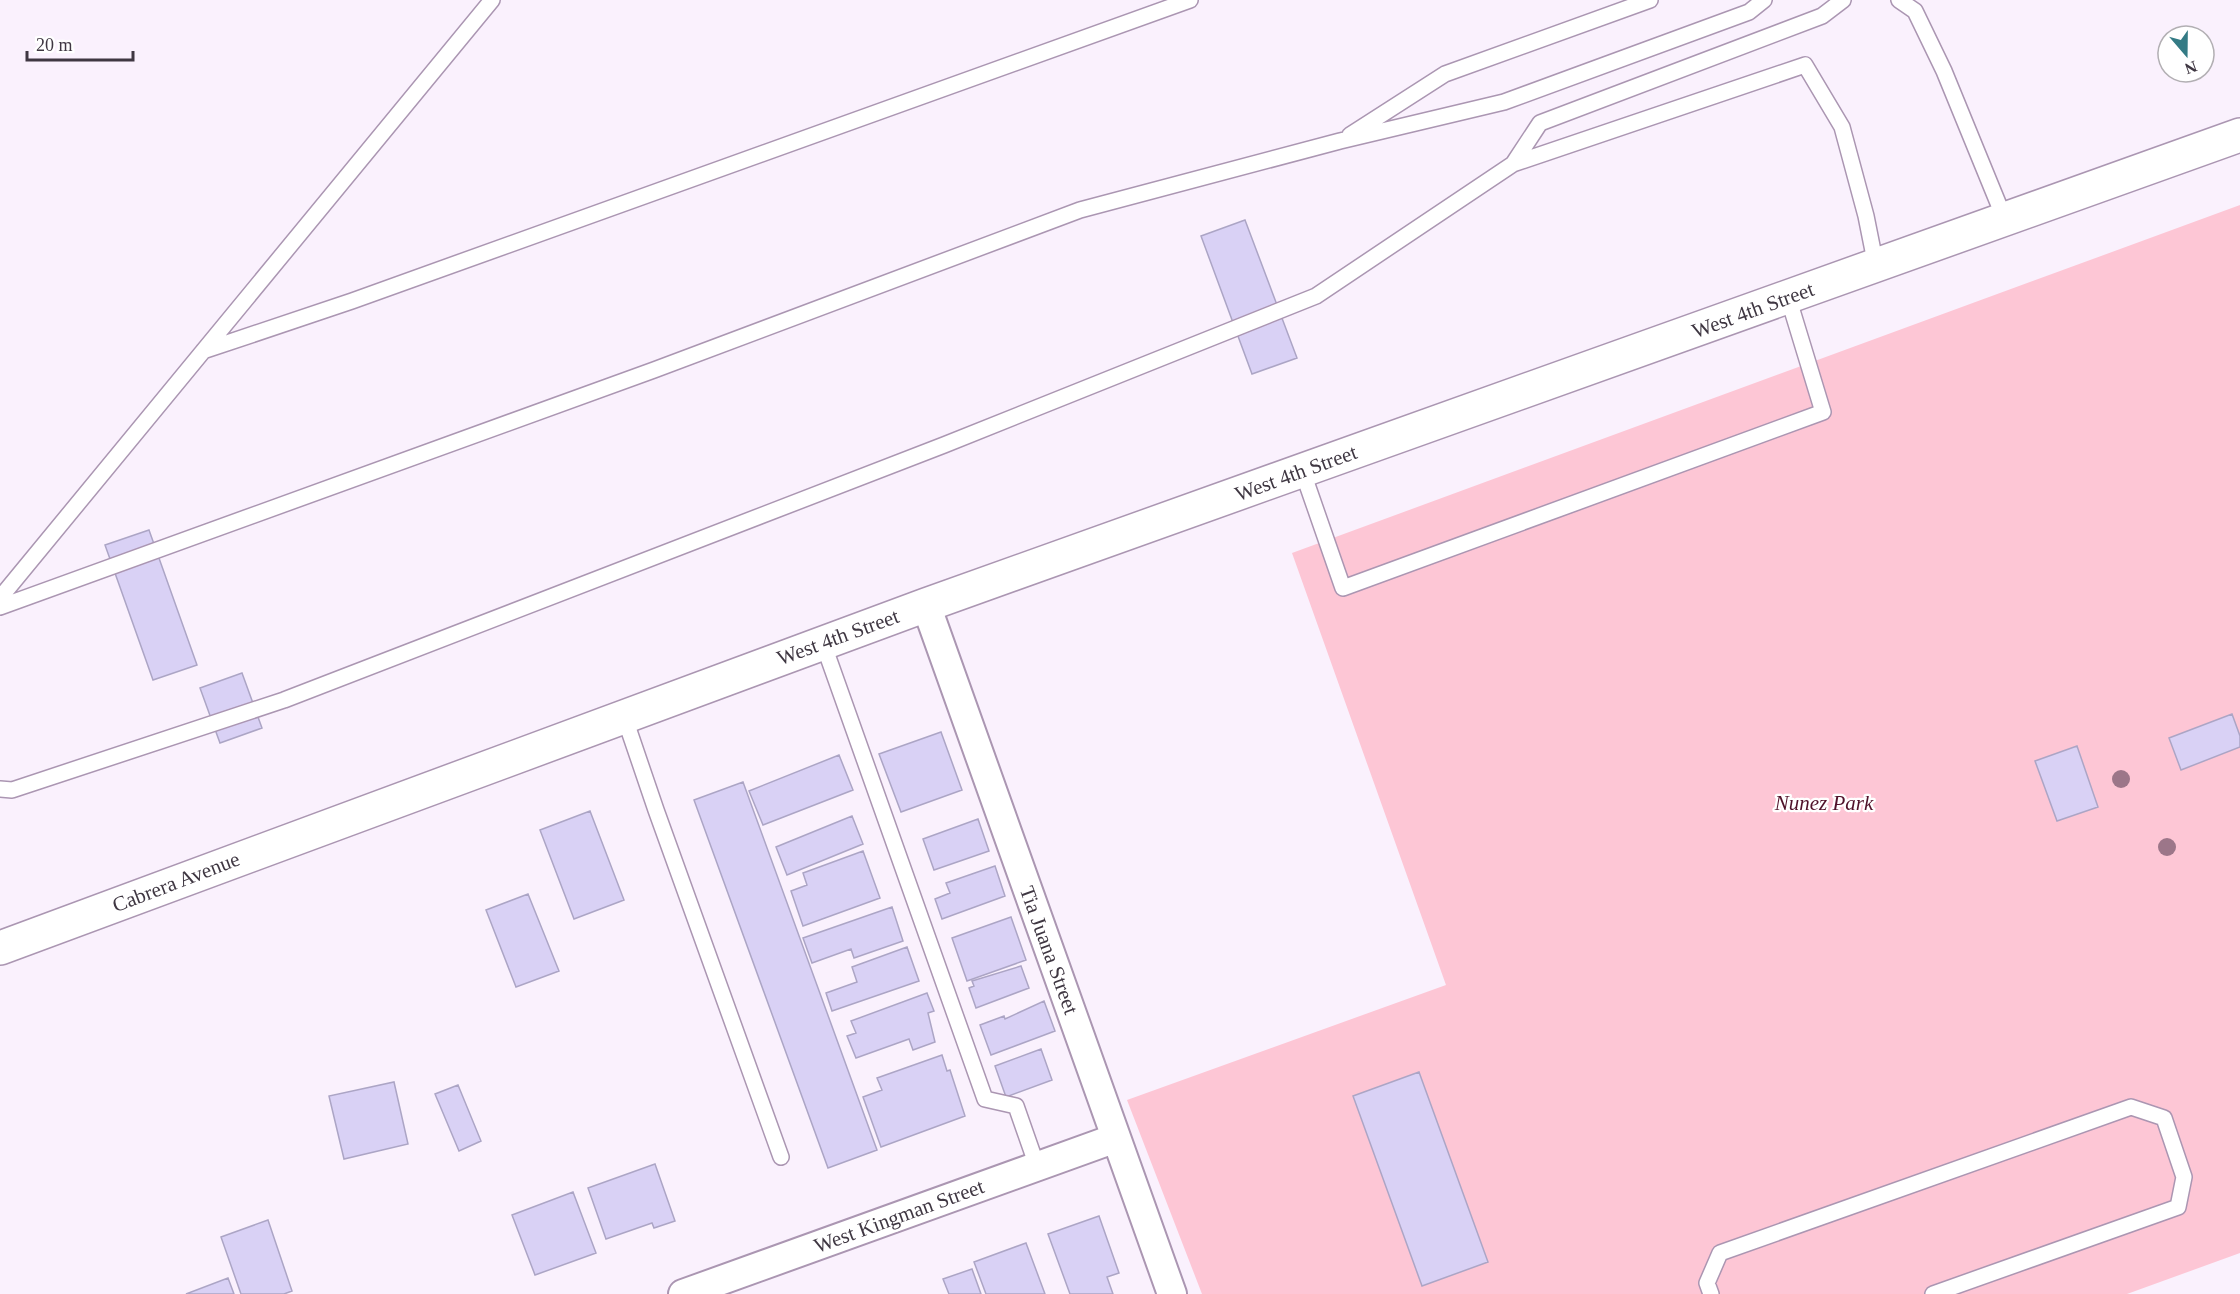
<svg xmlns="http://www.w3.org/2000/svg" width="2240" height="1294" font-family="'Times New Roman',serif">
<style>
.green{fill:#fdc6d5}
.building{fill:#d9d1f5;stroke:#aca5c5;stroke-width:1.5}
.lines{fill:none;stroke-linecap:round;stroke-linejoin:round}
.service-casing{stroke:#ab96b2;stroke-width:18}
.minor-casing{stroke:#ab96b2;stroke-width:32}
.tertiary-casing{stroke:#ab96b2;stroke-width:36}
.service{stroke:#fff;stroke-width:15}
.minor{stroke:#fff;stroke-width:28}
.tertiary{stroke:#fff;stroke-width:33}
.tree{fill:#9c7689}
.labels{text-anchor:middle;stroke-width:4.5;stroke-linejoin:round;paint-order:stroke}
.street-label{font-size:21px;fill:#3f3742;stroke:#fff}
.park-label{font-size:21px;font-style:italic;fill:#50122a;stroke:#fff}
</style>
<rect width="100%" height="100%" fill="#faf1fd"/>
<path class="green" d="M 2240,205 L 2240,1253 L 2127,1294 L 1202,1294 L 1127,1100 L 1446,985 L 1292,553 Z"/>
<path class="building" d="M 1245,220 L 1297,358 L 1252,374 L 1201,236 Z
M 149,530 L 197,665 L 153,680 L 105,545 Z
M 242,673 L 262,728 L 220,743 L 200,688 Z
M 2232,714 L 2240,736 L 2240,747 L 2181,770 L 2169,738 Z
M 941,732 L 962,790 L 901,812 L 879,754 Z
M 2077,746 L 2098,807 L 2057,821 L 2035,761 Z
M 839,755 L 853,790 L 763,825 L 749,791 Z
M 743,782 L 877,1150 L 828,1168 L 694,800 Z
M 590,811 L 624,900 L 574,919 L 540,830 Z
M 852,816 L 863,844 L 787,875 L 776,847 Z
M 978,819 L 989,851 L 934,870 L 923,839 Z
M 863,851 L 880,898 L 803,926 L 791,891 L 807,885 L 803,873 Z
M 995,866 L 1005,896 L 942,919 L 935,899 L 950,893 L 946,883 Z
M 528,894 L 559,971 L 516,987 L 486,910 Z
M 892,907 L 903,941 L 854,958 L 851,949 L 812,963 L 803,938 Z
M 1011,917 L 1026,960 L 967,981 L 952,938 Z
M 907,947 L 919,981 L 832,1011 L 826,993 L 857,982 L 852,967 Z
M 1021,966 L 1029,988 L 976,1008 L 969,988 L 974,986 L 972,981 Z
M 927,993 L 934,1011 L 928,1013 L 935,1042 L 913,1050 L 909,1039 L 856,1058 L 847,1036 L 856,1033 L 851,1021 Z
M 1044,1001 L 1055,1031 L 991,1055 L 980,1025 L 1004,1016 L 1005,1019 Z
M 1041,1049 L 1052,1080 L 1006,1097 L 995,1066 Z
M 942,1055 L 947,1071 L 950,1070 L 965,1116 L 881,1147 L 863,1097 L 882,1090 L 877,1078 Z
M 1419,1072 L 1488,1262 L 1422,1286 L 1353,1096 Z
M 394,1082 L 408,1144 L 344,1159 L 329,1096 Z
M 458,1085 L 481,1141 L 459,1151 L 435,1094 Z
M 655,1164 L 675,1221 L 654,1228 L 652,1223 L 606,1239 L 588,1188 Z
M 573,1192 L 596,1253 L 535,1275 L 512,1215 Z
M 1099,1216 L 1119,1273 L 1107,1277 L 1113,1294 L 1070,1294 L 1048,1234 Z
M 268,1220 L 292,1291 L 284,1294 L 241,1294 L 221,1237 Z
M 1026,1243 L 1045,1294 L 986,1294 L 974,1262 Z
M 972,1269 L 981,1294 L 949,1294 L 943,1279 Z
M 228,1278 L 234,1294 L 186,1294 Z"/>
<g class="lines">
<defs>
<path id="service" d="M 1899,0 L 1915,11 L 1944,71 L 2005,220
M 1350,135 L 1445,74 L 1650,0
M 1513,164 L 1540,123 L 1822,16 L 1843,0
M 203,351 L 352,301 L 1190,0
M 1302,470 L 1343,588 L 1823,412 L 1788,297
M 0,598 L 492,0
M 0,607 L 654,370 L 1080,210 L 1340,141 L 1504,102 L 1749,12 L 1764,0
M 823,643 L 985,1099 L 1016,1106 L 1037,1166
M 624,716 L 656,810 L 781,1157
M 0,789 L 12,790 L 284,700 L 944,445 L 1316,296 L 1513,164 L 1805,65 L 1842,127 L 1866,216 L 1876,266
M 1711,1294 L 1707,1283 L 1720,1253 L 2131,1107 L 2164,1118 L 2184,1177 L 2178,1207 L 1933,1294"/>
<path id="minor" d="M 926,605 L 1172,1294
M 683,1294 L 1116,1138"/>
<path id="tertiary" d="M 0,948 L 926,605 L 2240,135"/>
</defs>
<use href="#service" class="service-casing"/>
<use href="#minor" class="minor-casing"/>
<use href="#tertiary" class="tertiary-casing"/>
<use href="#service" class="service"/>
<use href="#minor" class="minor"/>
<use href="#tertiary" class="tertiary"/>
</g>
<g class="tree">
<circle cx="2121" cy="779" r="9"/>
<circle cx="2167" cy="847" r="9"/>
</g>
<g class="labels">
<g class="street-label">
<text transform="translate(1753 310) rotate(-20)" y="7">West 4th Street</text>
<text transform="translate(1296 473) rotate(-20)" y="7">West 4th Street</text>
<text transform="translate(838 637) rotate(-20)" y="7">West 4th Street</text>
<text transform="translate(176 882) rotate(-21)" y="7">Cabrera Avenue</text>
<text transform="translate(1049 950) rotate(70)" y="7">Tia Juana Street</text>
<text transform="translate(899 1216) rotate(-20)" y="7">West Kingman Street</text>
</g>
<g class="park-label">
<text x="1824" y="810">Nunez Park</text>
</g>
</g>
<g transform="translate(2186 54) rotate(160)"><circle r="28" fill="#ffffff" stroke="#b2afb3" stroke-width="1.5"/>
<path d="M0-4.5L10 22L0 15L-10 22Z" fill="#347b85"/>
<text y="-9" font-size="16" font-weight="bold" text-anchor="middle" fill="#3f3742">N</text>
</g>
<path d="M27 51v9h106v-9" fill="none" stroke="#3f3742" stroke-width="3"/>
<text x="36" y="51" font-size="18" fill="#3f3742" stroke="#ffffff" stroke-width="4.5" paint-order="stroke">20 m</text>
</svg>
